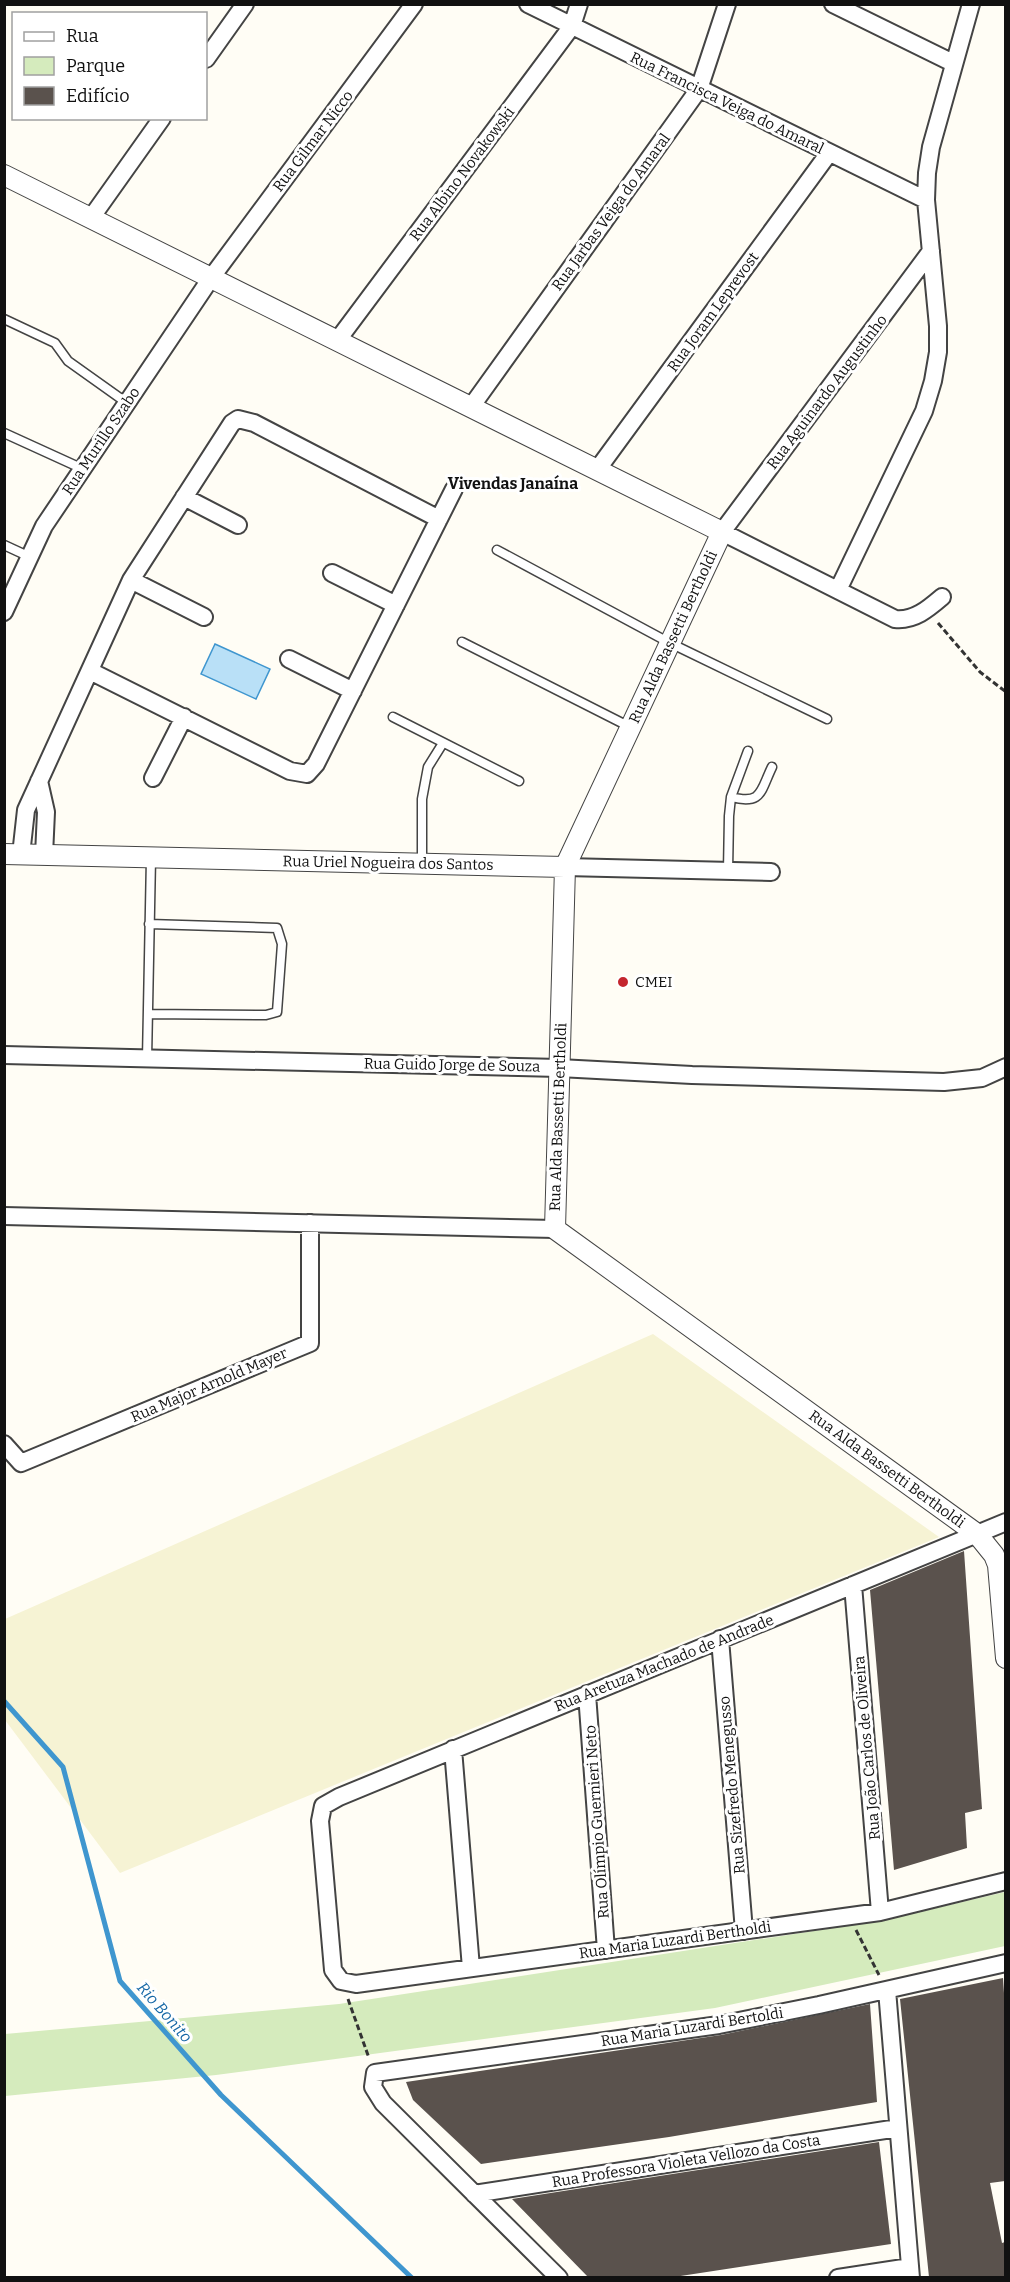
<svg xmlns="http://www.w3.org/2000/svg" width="1010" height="2282" font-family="Bitter,serif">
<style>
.farmland{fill:#f6f3d4}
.green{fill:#d5ebbd}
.water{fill:#b9e0f7;stroke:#3f96cf;stroke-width:1.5}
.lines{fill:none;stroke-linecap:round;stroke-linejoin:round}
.stream{stroke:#3f96cf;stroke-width:5}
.building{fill:#5a524d}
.service-casing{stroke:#444;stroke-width:11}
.minor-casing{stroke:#444;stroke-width:20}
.tertiary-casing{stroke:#444;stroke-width:22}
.path{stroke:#333;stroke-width:3;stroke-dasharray:6 3;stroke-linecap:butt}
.service{stroke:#fff;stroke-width:8}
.minor{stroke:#fff;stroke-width:16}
.tertiary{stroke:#fff;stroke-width:20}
.poi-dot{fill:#c4262e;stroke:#fff;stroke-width:2}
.labels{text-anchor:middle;stroke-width:6;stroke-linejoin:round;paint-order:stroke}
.street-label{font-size:15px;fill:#111;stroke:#fff}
.poi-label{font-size:15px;fill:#111;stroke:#fff;text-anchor:start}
.neighbourhood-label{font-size:16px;font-weight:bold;fill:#111;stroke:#fff}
.water-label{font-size:16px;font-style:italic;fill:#1768a6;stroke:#fff}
</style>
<rect width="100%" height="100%" fill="#fffdf5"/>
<path class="farmland" d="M 653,1334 L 939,1537 L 120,1873 L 5,1720 L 5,1619 Z"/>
<path class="green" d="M 1005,1892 L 1005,1946 L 715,2008 L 216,2075 L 5,2096 L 5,2034 L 339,2004 L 885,1920 Z"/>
<path class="water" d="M 215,644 L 270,669 L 256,699 L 201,674 Z"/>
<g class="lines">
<path class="stream" d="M 4,1701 L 63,1767 L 120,1981 L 221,2095 L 412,2278"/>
</g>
<path class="building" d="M 964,1551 L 982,1809 L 965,1813 L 967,1848 L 894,1870 L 870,1590 Z
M 1003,1978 L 1005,2008 L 1005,2181 L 990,2183 L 1002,2243 L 1005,2242 L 1005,2277 L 929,2277 L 900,1999 Z
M 870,2004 L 877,2102 L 669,2137 L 481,2164 L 413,2100 L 406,2082 L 721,2035 Z
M 879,2142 L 891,2244 L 674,2277 L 588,2277 L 512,2199 Z"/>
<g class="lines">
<defs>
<path id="service" d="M 4,319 L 55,343 L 68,361 L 127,403
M 4,433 L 83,469
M 4,545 L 30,557
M 497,550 L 670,643 L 827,719
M 462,642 L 630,727
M 393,717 L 519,781
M 731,797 C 762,805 760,792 772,767
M 422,863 L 422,799 L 428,767 L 443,743
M 728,871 L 729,816 L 731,797 L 748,751
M 148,1014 L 266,1015 L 277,1012 L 282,944 L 277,928 L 149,924
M 147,1059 L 151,858"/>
<path id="minor" d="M 528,4 L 926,200
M 833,4 L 953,63
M 206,59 L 245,4
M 91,218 L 162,118
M 931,251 L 722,532 L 895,619 C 914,621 928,609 942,597
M 337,341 L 572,26 L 579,4
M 471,407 L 699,89 L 727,4
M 597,470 L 829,153
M 184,497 L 238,525
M 332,573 L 396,605
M 131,580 L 204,617
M 838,590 L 924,411 L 933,381 L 938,352 L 938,326 L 926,200 L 927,173 L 931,147 L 971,4
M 4,612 L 44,526 L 211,278 L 414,4
M 289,659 L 353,691
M 90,671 L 290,771 L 307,774 L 316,764 L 454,489
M 153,778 L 184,717
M 39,781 L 46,812 L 44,855
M 21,855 L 26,810 L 131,580 L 232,423 L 238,419 L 254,423 L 439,519
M 565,867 L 771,872
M 4,1055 L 559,1068 L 692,1075 L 944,1082 L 982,1078 L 1006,1067
M 4,1216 L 555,1229
M 4,1444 L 21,1463 L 310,1343 L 310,1223
M 1006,1522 L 339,1797 L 323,1806 L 320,1821 L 333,1970 L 341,1981 L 356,1984 L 880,1912 L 1006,1881
M 853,1585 L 880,1912
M 720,1639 L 744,1931
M 587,1694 L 606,1950
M 453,1749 L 471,1968
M 887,1990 L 911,2278
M 474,2194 L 898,2128
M 559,2278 L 383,2103 L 373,2087 L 375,2073 L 719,2025 L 819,2005 L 1006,1963
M 838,2278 L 910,2267"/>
<path id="tertiary" d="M 4,175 L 722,532 L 565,867 L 555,1229 L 977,1534 L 994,1555 L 998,1565 L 1006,1658
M 4,854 L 565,867"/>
</defs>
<use href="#service" class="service-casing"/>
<use href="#minor" class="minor-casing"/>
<use href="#tertiary" class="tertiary-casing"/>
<path class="path" d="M 938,623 L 980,672 L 1006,692
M 856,1930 L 879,1975
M 348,1999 L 369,2058"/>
<use href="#service" class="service"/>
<use href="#minor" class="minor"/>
<use href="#tertiary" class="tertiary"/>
</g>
<circle class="poi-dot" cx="623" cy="982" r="6"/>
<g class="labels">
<g class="street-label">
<text transform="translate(727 103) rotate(26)" y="5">Rua Francisca Veiga do Amaral</text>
<text transform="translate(313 141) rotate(-53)" y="5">Rua Gilmar Nicco</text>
<text transform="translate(462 174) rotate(-53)" y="5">Rua Albino Novakowski</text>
<text transform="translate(611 212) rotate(-54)" y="5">Rua Jarbas Veiga do Amaral</text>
<text transform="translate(713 312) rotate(-54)" y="5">Rua Joram Leprevost</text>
<text transform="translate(827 392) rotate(-53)" y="5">Rua Aguinardo Augustinho</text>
<text transform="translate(101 441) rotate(-56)" y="5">Rua Murillo Szabo</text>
<text transform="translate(673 637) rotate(-65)" y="5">Rua Alda Bassetti Bertholdi</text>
<text transform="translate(388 863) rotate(1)" y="5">Rua Uriel Nogueira dos Santos</text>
<text transform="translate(452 1065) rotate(1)" y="5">Rua Guido Jorge de Souza</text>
<text transform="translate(558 1117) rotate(-88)" y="5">Rua Alda Bassetti Bertholdi</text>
<text transform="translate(209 1385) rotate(-23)" y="5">Rua Major Arnold Mayer</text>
<text transform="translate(887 1469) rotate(36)" y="5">Rua Alda Bassetti Bertholdi</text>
<text transform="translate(664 1663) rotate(-22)" y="5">Rua Aretuza Machado de Andrade</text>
<text transform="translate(867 1748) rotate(-95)" y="5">Rua João Carlos de Oliveira</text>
<text transform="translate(732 1785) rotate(-95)" y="5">Rua Sizefredo Menegusso</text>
<text transform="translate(597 1822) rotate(-94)" y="5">Rua Olímpio Guernieri Neto</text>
<text transform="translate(675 1940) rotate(-8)" y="5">Rua Maria Luzardi Bertholdi</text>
<text transform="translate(692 2027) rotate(-9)" y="5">Rua Maria Luzardi Bertoldi</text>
<text transform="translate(686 2161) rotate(-9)" y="5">Rua Professora Violeta Vellozo da Costa</text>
</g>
<g class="poi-label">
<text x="635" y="987">CMEI</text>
</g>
<g class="neighbourhood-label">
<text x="513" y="489">Vivendas Janaína</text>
</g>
<g class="water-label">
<text transform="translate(165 2012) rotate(49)" y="6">Rio Bonito</text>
</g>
</g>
<rect width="1010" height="2282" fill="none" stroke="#111111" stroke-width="12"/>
<rect x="12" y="12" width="195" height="108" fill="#ffffff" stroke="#a0a0a0" stroke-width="1.5"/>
<rect x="24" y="32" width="30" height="9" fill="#ffffff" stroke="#a0a0a0" stroke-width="1.5"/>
<text x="66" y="42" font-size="18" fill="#111111">Rua</text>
<rect x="24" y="57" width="30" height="18" fill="#d5ebbd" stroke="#a0a0a0" stroke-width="1.5"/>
<text x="66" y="72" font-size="18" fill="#111111">Parque</text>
<rect x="24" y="87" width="30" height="18" fill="#5a524d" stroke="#a0a0a0" stroke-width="1.5"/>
<text x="66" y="102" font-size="18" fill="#111111">Edifício</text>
</svg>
